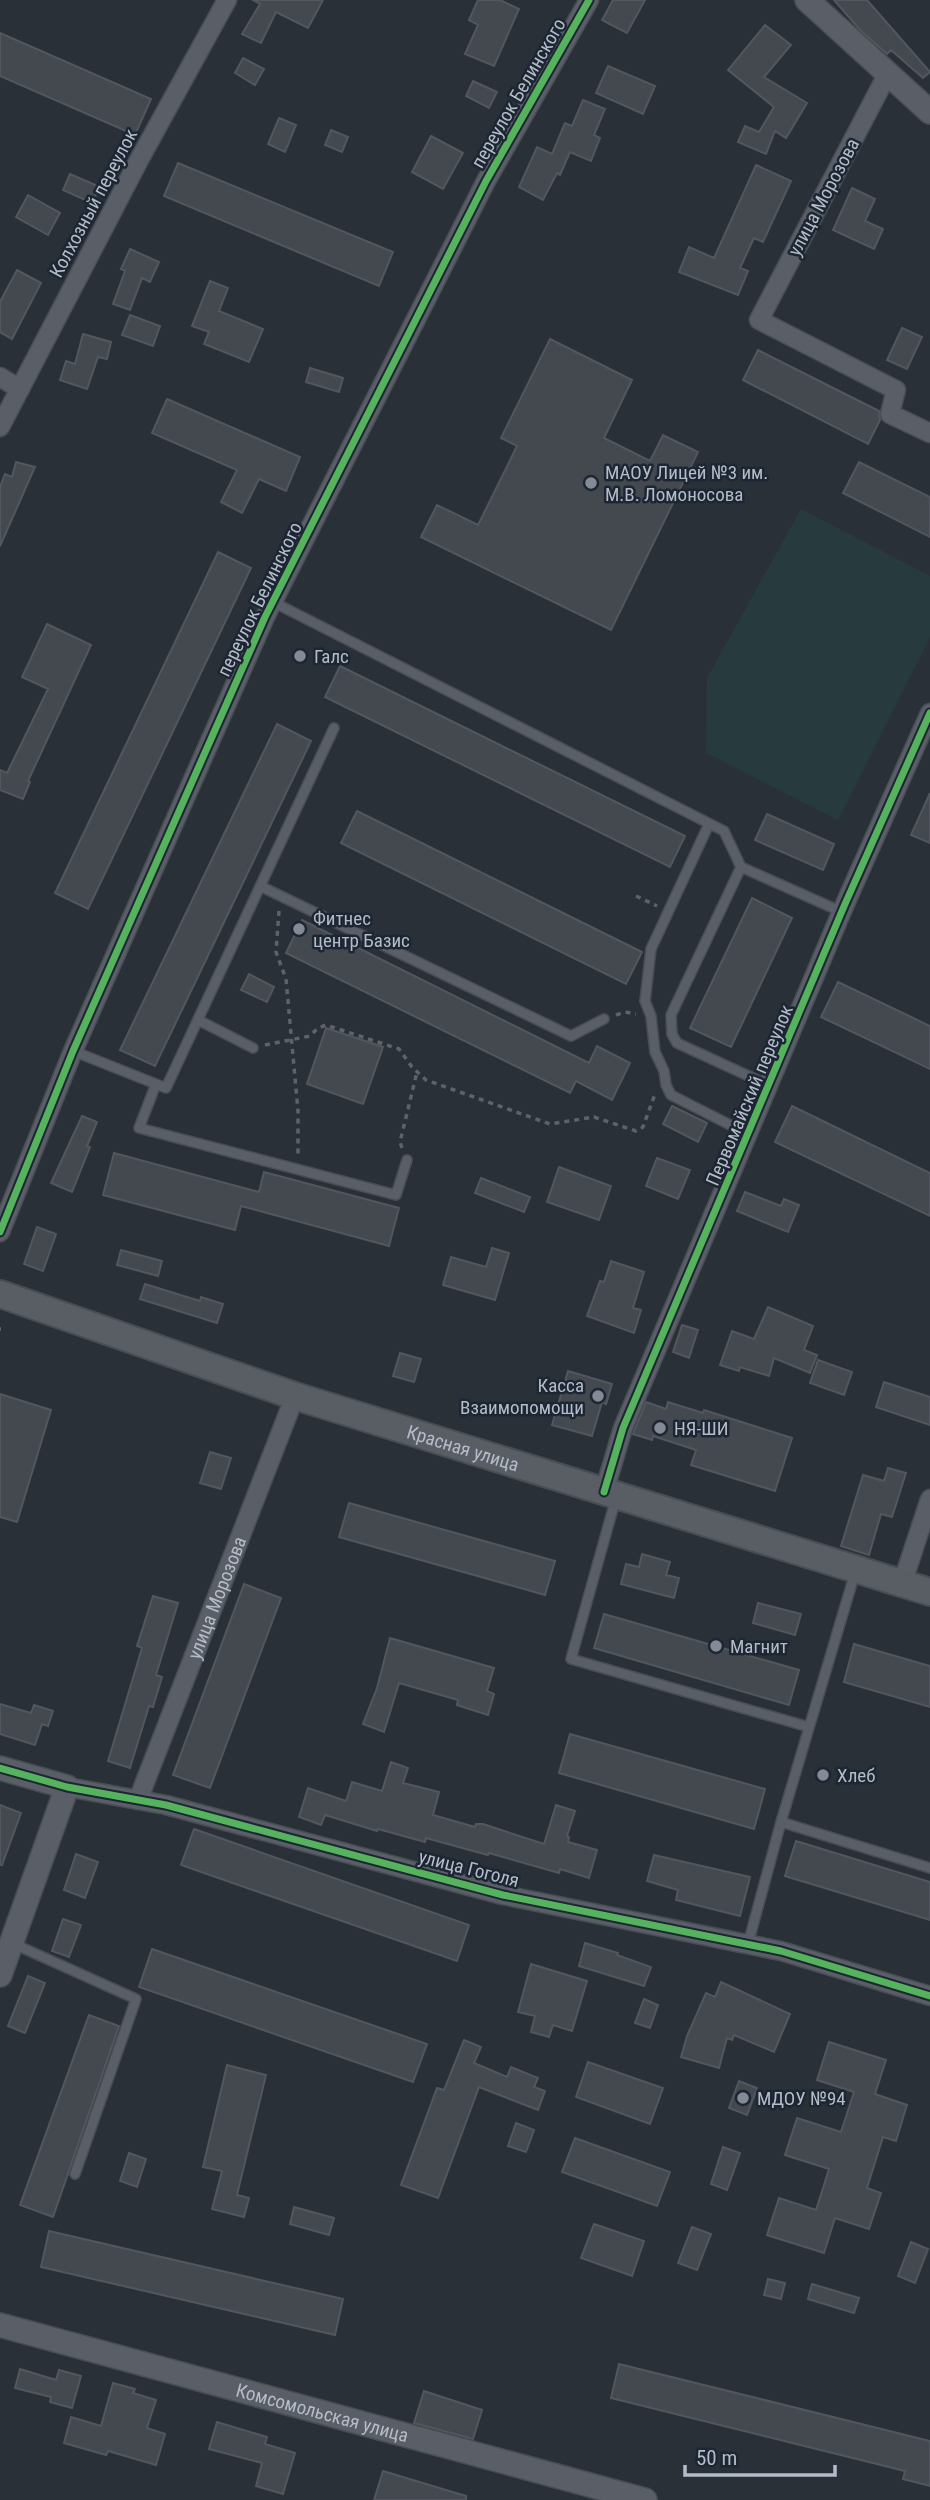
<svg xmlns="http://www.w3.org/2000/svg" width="930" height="2500" font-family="'Roboto Condensed',sans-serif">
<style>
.green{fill:#273a3e}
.building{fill:#444950;stroke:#52575f;stroke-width:2}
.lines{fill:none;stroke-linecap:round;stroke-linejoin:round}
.service-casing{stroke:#484c53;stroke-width:12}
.minor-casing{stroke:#484c53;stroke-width:21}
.tertiary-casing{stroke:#484c53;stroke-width:26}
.secondary-casing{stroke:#484c53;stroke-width:30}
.path{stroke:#5d636a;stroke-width:3.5;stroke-dasharray:5 5;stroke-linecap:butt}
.service{stroke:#5a5e66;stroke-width:9}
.minor{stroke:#5a5e66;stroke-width:18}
.tertiary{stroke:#5a5e66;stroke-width:23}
.secondary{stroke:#595d64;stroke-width:26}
.cycleway-casing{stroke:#1d2633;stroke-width:11}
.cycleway{stroke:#56b35d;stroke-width:7}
.poi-dot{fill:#848b96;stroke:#1d2633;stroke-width:2.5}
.labels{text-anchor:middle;stroke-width:5;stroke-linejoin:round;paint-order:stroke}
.street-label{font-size:19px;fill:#b4bcc9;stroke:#1d2633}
.poi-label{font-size:19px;fill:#b4bcc9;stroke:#1d2633;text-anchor:start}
</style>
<rect width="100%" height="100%" fill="#2a3038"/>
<path class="green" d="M 801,509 L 930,576 L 930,637 L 838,820 L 706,753 L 707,678 Z"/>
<path class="building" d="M 253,0 L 323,0 L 308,28 L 276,12 L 261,43 L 242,34 L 260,4 Z
M 478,0 L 500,0 L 519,9 L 494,66 L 465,54 L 478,25 L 469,20 Z
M 613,0 L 645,0 L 627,33 L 602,20 Z
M 834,0 L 867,0 L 930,72 L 923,78 L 891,50 L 887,54 L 861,31 Z
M 765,25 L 791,45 L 764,77 L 807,103 L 786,138 L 775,131 L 766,154 L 738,142 L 745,126 L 759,132 L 774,107 L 728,70 Z
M 0,33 L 151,99 L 135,135 L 0,76 Z
M 243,58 L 264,69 L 255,85 L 235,73 Z
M 608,66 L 655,86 L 643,114 L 596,93 Z
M 473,81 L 497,92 L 489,108 L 466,96 Z
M 583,100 L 605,109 L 594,135 L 600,138 L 591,161 L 570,152 L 560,175 L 557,173 L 543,200 L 519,187 L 537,147 L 552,154 L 565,123 L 572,126 Z
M 279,118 L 296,125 L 285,152 L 268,144 Z
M 331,130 L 348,137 L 342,152 L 325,145 Z
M 431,136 L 463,153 L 443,189 L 412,172 Z
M 178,163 L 393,252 L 379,286 L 164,196 Z
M 756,165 L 791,181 L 763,242 L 754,238 L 740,268 L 748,271 L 738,295 L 679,272 L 689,247 L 714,258 Z
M 70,174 L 100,187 L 92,203 L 63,190 Z
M 852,188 L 875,199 L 865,221 L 883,229 L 874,249 L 833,230 Z
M 28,195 L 60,213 L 48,235 L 16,217 Z
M 130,249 L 159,262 L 150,282 L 142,278 L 130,310 L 113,304 L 125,271 L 121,269 Z
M 17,270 L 41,283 L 12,339 L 0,332 L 0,302 Z
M 210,281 L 228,288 L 219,311 L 263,329 L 249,362 L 204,344 L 209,332 L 192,326 Z
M 130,315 L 160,326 L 153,346 L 122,335 Z
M 902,328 L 922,337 L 907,369 L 887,360 Z
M 83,334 L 111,342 L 107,359 L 98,357 L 87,389 L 60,380 L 66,361 L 75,364 Z
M 550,339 L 632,380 L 604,438 L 650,461 L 663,435 L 698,452 L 611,630 L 421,537 L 437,505 L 478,525 L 517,446 L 501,438 Z
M 758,350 L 879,411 L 880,420 L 868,444 L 743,380 Z
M 310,368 L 343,378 L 339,392 L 306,382 Z
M 167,399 L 300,457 L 286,491 L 259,479 L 242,513 L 221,502 L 237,470 L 152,433 Z
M 16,462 L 35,467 L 0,546 L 0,487 L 5,474 L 12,477 Z
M 859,462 L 930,497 L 930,537 L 843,493 Z
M 218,552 L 251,568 L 88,909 L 55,893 Z
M 47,624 L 91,645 L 28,781 L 30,782 L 23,799 L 0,790 L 0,770 L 7,773 L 48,689 L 22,677 Z
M 340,666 L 685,836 L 670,867 L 325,697 Z
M 277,724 L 311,741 L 155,1066 L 120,1050 Z
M 930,793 L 930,843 L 911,835 Z
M 357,811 L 642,952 L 626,984 L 341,843 Z
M 767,814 L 834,844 L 823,870 L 755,840 Z
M 752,898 L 792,918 L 731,1047 L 690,1028 Z
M 302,920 L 589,1063 L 597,1046 L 630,1063 L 612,1100 L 576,1081 L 570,1093 L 286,953 Z
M 249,974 L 274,987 L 267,1002 L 241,990 Z
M 838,982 L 930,1026 L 930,1069 L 821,1017 Z
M 326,1028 L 383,1047 L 363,1104 L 307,1084 Z
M 672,1106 L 707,1123 L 698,1142 L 663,1124 Z
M 792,1106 L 930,1173 L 930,1216 L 775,1142 Z
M 82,1116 L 97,1122 L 87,1146 L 90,1147 L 72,1192 L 51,1183 Z
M 114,1153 L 259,1192 L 264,1172 L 399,1208 L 389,1246 L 241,1206 L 235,1230 L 103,1195 Z
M 657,1158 L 690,1170 L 678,1199 L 646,1186 Z
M 559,1167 L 611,1186 L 599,1220 L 547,1202 Z
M 481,1178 L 530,1197 L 524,1212 L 475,1193 Z
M 745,1192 L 781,1206 L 784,1199 L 799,1205 L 788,1232 L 737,1211 Z
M 37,1227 L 56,1234 L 43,1271 L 24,1264 Z
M 492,1248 L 509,1253 L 495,1300 L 443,1285 L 451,1257 L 486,1267 Z
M 121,1250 L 162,1261 L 158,1276 L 117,1265 Z
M 611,1261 L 644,1272 L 633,1308 L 641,1310 L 634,1333 L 587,1316 L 600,1281 L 604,1282 Z
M 145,1284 L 200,1301 L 201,1297 L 223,1304 L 217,1323 L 140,1299 Z
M 768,1307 L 813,1326 L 804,1350 L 817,1355 L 810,1373 L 774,1358 L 769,1376 L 740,1367 L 739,1371 L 720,1365 L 732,1331 L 754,1339 Z
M 682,1325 L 698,1330 L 689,1358 L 673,1352 Z
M 400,1353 L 421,1359 L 414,1382 L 393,1376 Z
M 818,1360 L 852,1372 L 844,1395 L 810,1383 Z
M 568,1371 L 612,1384 L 606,1404 L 602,1402 L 592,1436 L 552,1425 Z
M 884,1382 L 930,1397 L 930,1425 L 876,1407 Z
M 0,1394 L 51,1410 L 17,1522 L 0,1517 Z
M 646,1402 L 666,1409 L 668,1402 L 703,1413 L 704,1410 L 792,1438 L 775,1491 L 691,1465 L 696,1450 L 653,1436 L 652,1440 L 633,1434 Z
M 210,1452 L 231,1458 L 221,1489 L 200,1483 Z
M 888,1468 L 906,1473 L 892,1517 L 881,1514 L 869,1555 L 841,1546 L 863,1475 L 884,1481 Z
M 349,1503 L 555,1561 L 545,1595 L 339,1537 Z
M 642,1554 L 670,1562 L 666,1575 L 679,1578 L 674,1598 L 621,1584 L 626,1564 L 639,1567 Z
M 244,1584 L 281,1598 L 210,1788 L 173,1775 Z
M 153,1596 L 178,1603 L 156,1675 L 162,1677 L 153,1707 L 149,1706 L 130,1768 L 108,1761 L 142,1648 L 137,1646 Z
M 758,1603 L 801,1614 L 795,1635 L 753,1623 Z
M 604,1614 L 799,1670 L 789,1705 L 594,1648 Z
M 390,1638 L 494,1668 L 487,1691 L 494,1694 L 488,1715 L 457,1705 L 458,1700 L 399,1683 L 384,1732 L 363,1724 L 377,1688 Z
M 854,1644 L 930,1666 L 930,1707 L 844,1682 Z
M 0,1704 L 31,1713 L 34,1705 L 53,1711 L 48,1726 L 42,1724 L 35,1745 L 0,1734 Z
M 570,1734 L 765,1789 L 754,1829 L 559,1773 Z
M 391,1762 L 408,1768 L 403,1783 L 439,1792 L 433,1815 L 475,1827 L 476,1824 L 483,1824 L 544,1844 L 556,1805 L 575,1811 L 567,1836 L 569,1837 L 568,1842 L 597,1850 L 589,1878 L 560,1869 L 559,1873 L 489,1853 L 488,1855 L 426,1838 L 425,1842 L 378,1829 L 377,1831 L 325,1815 L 321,1825 L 299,1817 L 308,1788 L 346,1801 L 352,1782 L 382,1791 Z
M 0,1805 L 21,1813 L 2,1865 L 0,1865 Z
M 194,1829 L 469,1925 L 457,1961 L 181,1865 Z
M 796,1841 L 930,1882 L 930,1920 L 785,1876 Z
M 76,1854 L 98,1862 L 85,1898 L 64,1890 Z
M 654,1855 L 750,1877 L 740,1916 L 676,1900 L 678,1890 L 647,1881 Z
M 63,1919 L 81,1925 L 69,1957 L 52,1951 Z
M 585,1943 L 618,1953 L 617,1955 L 651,1967 L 644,1986 L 579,1966 Z
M 152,1949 L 427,2044 L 413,2082 L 139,1987 Z
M 531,1964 L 587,1981 L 572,2031 L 553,2025 L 549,2037 L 531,2032 L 535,2016 L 518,2012 Z
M 28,1976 L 45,1983 L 25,2033 L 8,2026 Z
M 721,1982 L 790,2014 L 774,2052 L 734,2035 L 732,2040 L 727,2038 L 719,2068 L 681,2057 L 687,2036 L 706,1993 L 715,1997 Z
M 644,1999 L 658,2005 L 650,2028 L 635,2023 Z
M 89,2015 L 119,2026 L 53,2217 L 20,2205 Z
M 464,2040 L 481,2047 L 474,2063 L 507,2077 L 511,2067 L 538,2078 L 534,2087 L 545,2091 L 538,2110 L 479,2087 L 438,2198 L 401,2185 L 437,2088 L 444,2090 Z
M 829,2042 L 886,2060 L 875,2094 L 907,2105 L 896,2141 L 883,2137 L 867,2188 L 881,2193 L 869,2229 L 835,2218 L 824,2253 L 767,2235 L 779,2198 L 816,2210 L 829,2169 L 785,2155 L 797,2118 L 841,2132 L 854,2092 L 817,2080 Z
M 588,2062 L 663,2088 L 650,2124 L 576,2097 Z
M 227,2065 L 266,2075 L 237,2195 L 249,2198 L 244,2217 L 212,2209 L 222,2171 L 203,2167 Z
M 739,2081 L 757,2088 L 747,2115 L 729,2108 Z
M 516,2123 L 534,2130 L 526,2152 L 508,2146 Z
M 575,2138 L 670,2172 L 657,2206 L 562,2172 Z
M 723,2147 L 740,2153 L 727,2190 L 711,2184 Z
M 129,2153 L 146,2159 L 137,2187 L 120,2181 Z
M 294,2207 L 334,2218 L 329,2235 L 290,2224 Z
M 594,2224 L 644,2241 L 632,2276 L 581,2258 Z
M 692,2227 L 711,2234 L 697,2270 L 678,2263 Z
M 49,2231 L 343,2299 L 335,2335 L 41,2267 Z
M 911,2242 L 928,2249 L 915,2283 L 898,2276 Z
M 768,2279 L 785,2283 L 781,2299 L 764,2295 Z
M 812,2284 L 859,2298 L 854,2313 L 808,2299 Z
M 619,2364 L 930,2441 L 930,2486 L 903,2479 L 905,2471 L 611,2398 Z
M 20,2369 L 56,2380 L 59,2370 L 81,2376 L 72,2408 L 50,2402 L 51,2397 L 15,2388 Z
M 113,2383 L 135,2389 L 133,2393 L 156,2400 L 147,2428 L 165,2434 L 156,2465 L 108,2451 L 106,2455 L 64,2443 L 71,2417 L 101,2426 Z
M 424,2391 L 482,2410 L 473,2439 L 414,2423 Z
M 217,2422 L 267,2437 L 265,2444 L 295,2453 L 283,2494 L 256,2486 L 262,2463 L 209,2449 Z
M 383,2471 L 466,2496 L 466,2500 L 374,2500 Z"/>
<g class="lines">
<defs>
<path id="service" d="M 273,602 L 724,831 L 741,867 L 842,912
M 709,824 L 651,949 L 645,1001 L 651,1016 L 655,1052 L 664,1071 L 666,1085 L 671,1095 L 748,1134
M 741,867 L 671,1015 L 672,1034 L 677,1043 L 770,1086
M 260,886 L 571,1036 L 604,1019
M 198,1020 L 253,1048
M 73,1051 L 166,1088 L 334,728
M 156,1084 L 139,1128 L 396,1195 L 407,1160
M 616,1498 L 571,1659 L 809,1727
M 781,1822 L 930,1868
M 14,1944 L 136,1999 L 75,2174
M 748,1944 L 781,1822 L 855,1573"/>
<g id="minor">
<path d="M 888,73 L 759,320 L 896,390 L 890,414 L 930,433"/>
<path d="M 0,377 L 20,389"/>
<path d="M 0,427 L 139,160 L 227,0"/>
<path d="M 0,1232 L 73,1051 L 265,617 L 486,181 L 589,0"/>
<path d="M 604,1492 L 623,1428 L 845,904 L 930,713"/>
<path d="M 902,1584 L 930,1499"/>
<path d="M 67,1787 L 166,1805 L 503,1895 L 781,1951 L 930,1996"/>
<path id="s1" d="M 138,1800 L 295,1396"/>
</g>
<g id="tertiary">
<path d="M 807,0 L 930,112"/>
<path d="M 0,1768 L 67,1787 L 0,1975"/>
<path id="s2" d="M 0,2325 L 645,2500"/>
</g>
<g id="secondary">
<path id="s3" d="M 0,1294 L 295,1396 L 930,1592"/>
</g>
</defs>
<use href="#service" class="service-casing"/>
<use href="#minor" class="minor-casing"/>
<use href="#tertiary" class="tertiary-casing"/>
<use href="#secondary" class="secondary-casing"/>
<path class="path" d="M 636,896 L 657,906
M 279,911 L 276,952 L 286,979 L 298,1111 L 298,1157
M 616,1015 L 625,1012 L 636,1014
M 265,1045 L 310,1036 L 318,1028 L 326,1025 L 399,1049 L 412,1067 L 426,1080 L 550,1124 L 594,1117 L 636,1131 L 643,1127 L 655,1094
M 402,1148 L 400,1142 L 417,1072
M 0,1329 L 1,1329"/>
<use href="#service" class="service"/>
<use href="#minor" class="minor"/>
<use href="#tertiary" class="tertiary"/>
<use href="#secondary" class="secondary"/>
<defs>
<path id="cycleway" d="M 0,1232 L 73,1051 L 265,617 L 486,181 L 589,0
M 604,1492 L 623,1428 L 845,904 L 930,713
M 0,1768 L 67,1787 L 166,1805 L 503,1895 L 781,1951 L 930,1996"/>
</defs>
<use href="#cycleway" class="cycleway-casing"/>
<use href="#cycleway" class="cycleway"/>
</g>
<g class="poi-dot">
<circle cx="591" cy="483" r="7"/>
<circle cx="300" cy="656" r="7"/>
<circle cx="299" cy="929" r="7"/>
<circle cx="598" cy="1396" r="7"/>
<circle cx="660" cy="1428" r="7"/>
<circle cx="716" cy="1646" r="7"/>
<circle cx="823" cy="1775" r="7"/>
<circle cx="743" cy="2098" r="7"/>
</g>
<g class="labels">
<g class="street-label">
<text transform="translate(518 93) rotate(-60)" y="7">переулок Белинского</text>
<text transform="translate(823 197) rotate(-62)" y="7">улица Морозова</text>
<text transform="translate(93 203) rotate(-62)" y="7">Колхозный переулок</text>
<text transform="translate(259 599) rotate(-64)" y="7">переулок Белинского</text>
<text transform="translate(749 1095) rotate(-67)" y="7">Первомайский переулок</text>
<text dy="7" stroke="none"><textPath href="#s3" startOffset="488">Красная улица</textPath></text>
<text dy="7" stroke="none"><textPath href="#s1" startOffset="217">улица Морозова</textPath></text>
<text transform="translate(469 1868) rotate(14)" y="7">улица Гоголя</text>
<text dy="7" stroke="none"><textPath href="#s2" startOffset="334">Комсомольская улица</textPath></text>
</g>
<g class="poi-label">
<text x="605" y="479">МАОУ Лицей №3 им.<tspan x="605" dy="22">М.В. Ломоносова</tspan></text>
<text x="314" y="663">Галс</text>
<text x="313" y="925">Фитнес<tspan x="313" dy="22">центр Базис</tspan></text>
<text x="584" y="1392" text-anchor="end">Касса<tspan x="584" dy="22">Взаимопомощи</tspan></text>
<text x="674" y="1435">НЯ-ШИ</text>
<text x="730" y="1653">Магнит</text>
<text x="837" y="1782">Хлеб</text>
<text x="757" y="2105">МДОУ №94</text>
</g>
</g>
<path d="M685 2465v10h150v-10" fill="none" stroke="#b4bcc9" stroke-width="3.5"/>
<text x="696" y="2465" font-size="21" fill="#b4bcc9" stroke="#1d2633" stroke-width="5" paint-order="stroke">50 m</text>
</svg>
